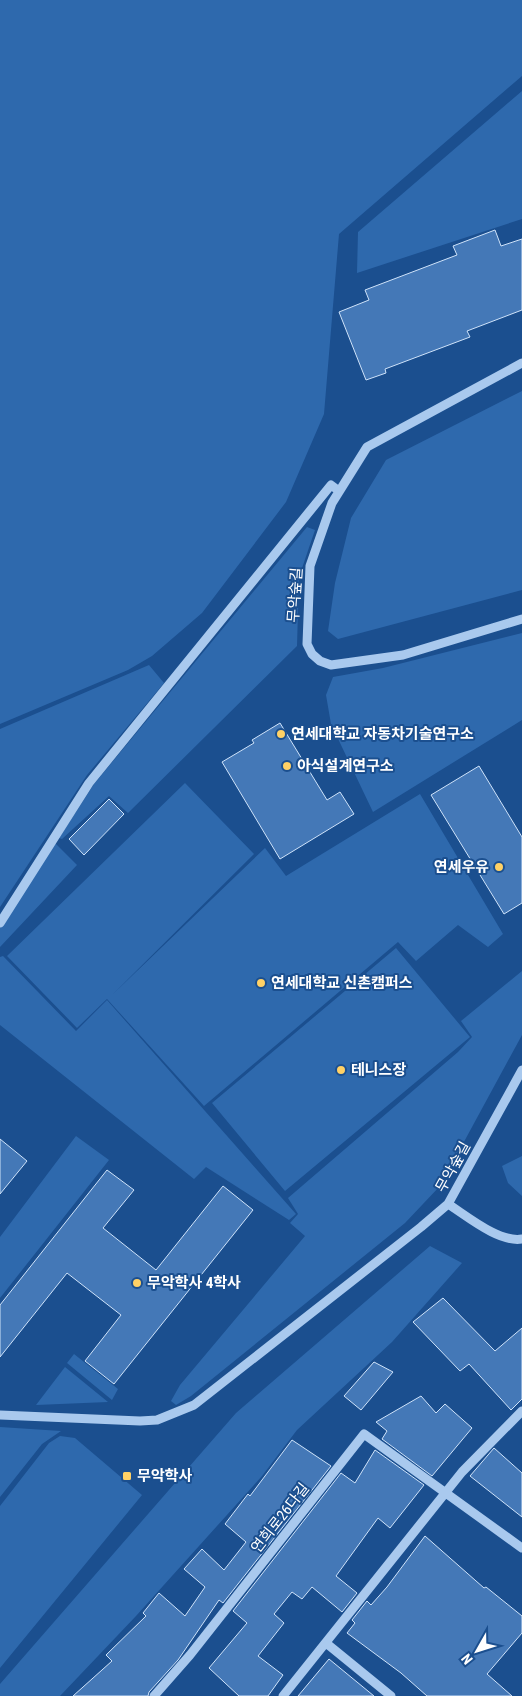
<svg xmlns="http://www.w3.org/2000/svg" width="522" height="1696" font-family="'Roboto Condensed','Noto Sans KR',sans-serif">
<style>
.green{fill:#2e69ad}
.building{fill:#4478b7;stroke:#cfe3fa}
.lines{fill:none;stroke-linecap:round;stroke-linejoin:round}
.minor{stroke:#a9c9ee;stroke-width:9}
.poi-dot{fill:#ffd166;stroke:#1b4f8f;stroke-width:2}
.labels{text-anchor:middle;stroke-width:4;stroke-linejoin:round;paint-order:stroke}
.street-label{font-size:15px;fill:#fff;stroke:#1b4f8f}
.poi-label{font-size:15px;font-weight:bold;fill:#fff;stroke:#1b4f8f;text-anchor:start}
</style>
<rect width="100%" height="100%" fill="#1b4f8f"/>
<path class="green" d="M 0,0 L 522,0 L 522,76 L 339,234 L 324,414 L 286,502 L 202,613 L 152,656 L 128,670 L 0,724 Z
M 522,91 L 522,219 L 357,273 L 358,232 Z
M 522,391 L 522,590 L 338,639 L 328,631 L 335,583 L 351,518 L 386,460 Z
M 307,527 L 315,530 L 299,577 L 297,646 L 128,813 L 109,796 L 62,839 L 59,838 L 94,784 Z
M 522,633 L 522,720 L 373,812 L 331,724 L 326,695 L 333,677 L 383,668 Z
M 149,665 L 164,683 L 87,775 L 0,907 L 0,729 Z
M 185,783 L 254,854 L 112,995 L 265,848 L 286,876 L 420,794 L 503,934 L 488,947 L 458,925 L 416,961 L 398,942 L 204,1106 L 107,999 L 77,1028 L 7,956 Z
M 55,843 L 77,865 L 0,947 L 0,928 Z
M 396,948 L 470,1037 L 285,1191 L 212,1103 Z
M 3,956 L 76,1031 L 107,1000 L 296,1214 L 289,1220 L 206,1167 L 194,1179 L 0,1025 L 0,957 Z
M 522,971 L 522,1035 L 440,1186 L 405,1223 L 191,1396 L 176,1405 L 171,1401 L 180,1385 L 305,1236 L 290,1223 L 298,1214 L 288,1198 L 458,1052 L 472,1037 L 461,1021 Z
M 76,1136 L 109,1160 L 0,1298 L 0,1237 Z
M 522,1156 L 522,1196 L 508,1183 L 502,1166 Z
M 430,1246 L 462,1263 L 392,1342 L 297,1430 L 262,1476 L 136,1616 L 60,1696 L 0,1696 L 0,1684 L 236,1413 Z
M 74,1354 L 118,1389 L 112,1400 L 67,1363 Z
M 65,1367 L 108,1402 L 36,1405 Z
M 0,1427 L 61,1431 L 42,1444 L 0,1497 Z
M 60,1436 L 75,1438 L 142,1495 L 0,1668 L 0,1506 L 49,1443 Z"/>
<path class="building" d="M 495,230 L 501,246 L 522,239 L 522,310 L 467,331 L 470,337 L 385,369 L 386,373 L 366,380 L 339,312 L 369,300 L 365,290 L 457,255 L 453,246 Z
M 280,723 L 327,800 L 340,792 L 354,814 L 280,859 L 222,762 L 254,743 L 252,740 Z
M 479,766 L 522,837 L 522,903 L 504,914 L 431,795 Z
M 109,799 L 124,814 L 84,855 L 69,839 Z
M 0,1139 L 27,1161 L 0,1194 Z
M 107,1170 L 134,1190 L 103,1228 L 156,1270 L 223,1186 L 253,1210 L 114,1384 L 85,1361 L 121,1315 L 67,1273 L 0,1357 L 0,1305 Z
M 443,1298 L 495,1351 L 522,1328 L 522,1399 L 511,1410 L 469,1364 L 460,1371 L 413,1322 Z
M 374,1362 L 393,1372 L 361,1410 L 344,1396 Z
M 421,1396 L 436,1413 L 445,1404 L 472,1428 L 432,1476 L 382,1439 L 387,1431 L 376,1422 Z
M 292,1440 L 331,1466 L 223,1603 L 219,1600 L 178,1660 L 149,1692 L 148,1696 L 73,1696 L 112,1661 L 106,1655 L 146,1616 L 143,1613 L 159,1593 L 185,1616 L 205,1587 L 184,1569 L 202,1549 L 224,1570 L 246,1542 L 225,1524 L 248,1494 L 250,1496 Z
M 494,1448 L 522,1473 L 522,1517 L 470,1476 Z
M 375,1450 L 424,1485 L 390,1528 L 378,1518 L 336,1576 L 357,1593 L 342,1612 L 312,1587 L 302,1599 L 292,1592 L 274,1614 L 284,1623 L 258,1656 L 283,1675 L 268,1696 L 239,1696 L 209,1668 L 247,1623 L 233,1611 L 341,1473 L 355,1483 Z
M 425,1536 L 484,1588 L 486,1587 L 522,1616 L 522,1633 L 487,1674 L 512,1696 L 427,1696 L 401,1673 L 347,1633 L 355,1623 L 352,1620 L 367,1601 L 371,1605 L 387,1587 Z
M 329,1659 L 374,1696 L 298,1696 Z"/>
<g class="lines">
<path class="minor" d="M 522,363 L 367,447 L 332,503 L 310,566 L 307,644 L 312,654 L 320,661 L 331,665 L 403,655 L 522,619
M 0,923 L 89,783 L 331,485 L 339,491
M 448,1204 C 467,1216 499,1243 522,1239
M 0,1415 L 140,1421 L 157,1420 L 194,1405 L 421,1227 L 448,1204 L 522,1070
M 326,1643 L 391,1696
M 154,1696 L 190,1655 L 364,1434 L 522,1548
M 283,1696 L 462,1472 L 522,1411"/>
</g>
<g class="poi-dot">
<circle cx="281" cy="734" r="5"/>
<circle cx="287" cy="766" r="5"/>
<circle cx="499" cy="867" r="5"/>
<circle cx="261" cy="983" r="5"/>
<circle cx="341" cy="1070" r="5"/>
<circle cx="137" cy="1283" r="5"/>
<rect x="122" y="1471" width="10" height="10" rx="2.5"/>
</g>
<g class="labels">
<g class="street-label">
<text transform="translate(295 595) rotate(-86)" y="5">무악숲길</text>
<text transform="translate(453 1167) rotate(-61)" y="5">무악숲길</text>
<text transform="translate(280 1518) rotate(-52)" y="5">연희로26다길</text>
</g>
<g class="poi-label">
<text x="291" y="739">연세대학교 자동차기술연구소</text>
<text x="297" y="771">아식설계연구소</text>
<text x="489" y="872" text-anchor="end">연세우유</text>
<text x="271" y="988">연세대학교 신촌캠퍼스</text>
<text x="351" y="1075">테니스장</text>
<text x="147" y="1288">무악학사 4학사</text>
<text x="137" y="1481">무악학사</text>
</g>
</g>
<g transform="translate(477 1651) rotate(231)" stroke="#1b4f8f" stroke-width="4" paint-order="stroke">
<path d="M0-4L9 19L0 12L-9 19Z" fill="#ffffff"/>
<text y="-8" font-size="14" font-weight="bold" text-anchor="middle" fill="#ffffff">N</text>
</g>
</svg>
